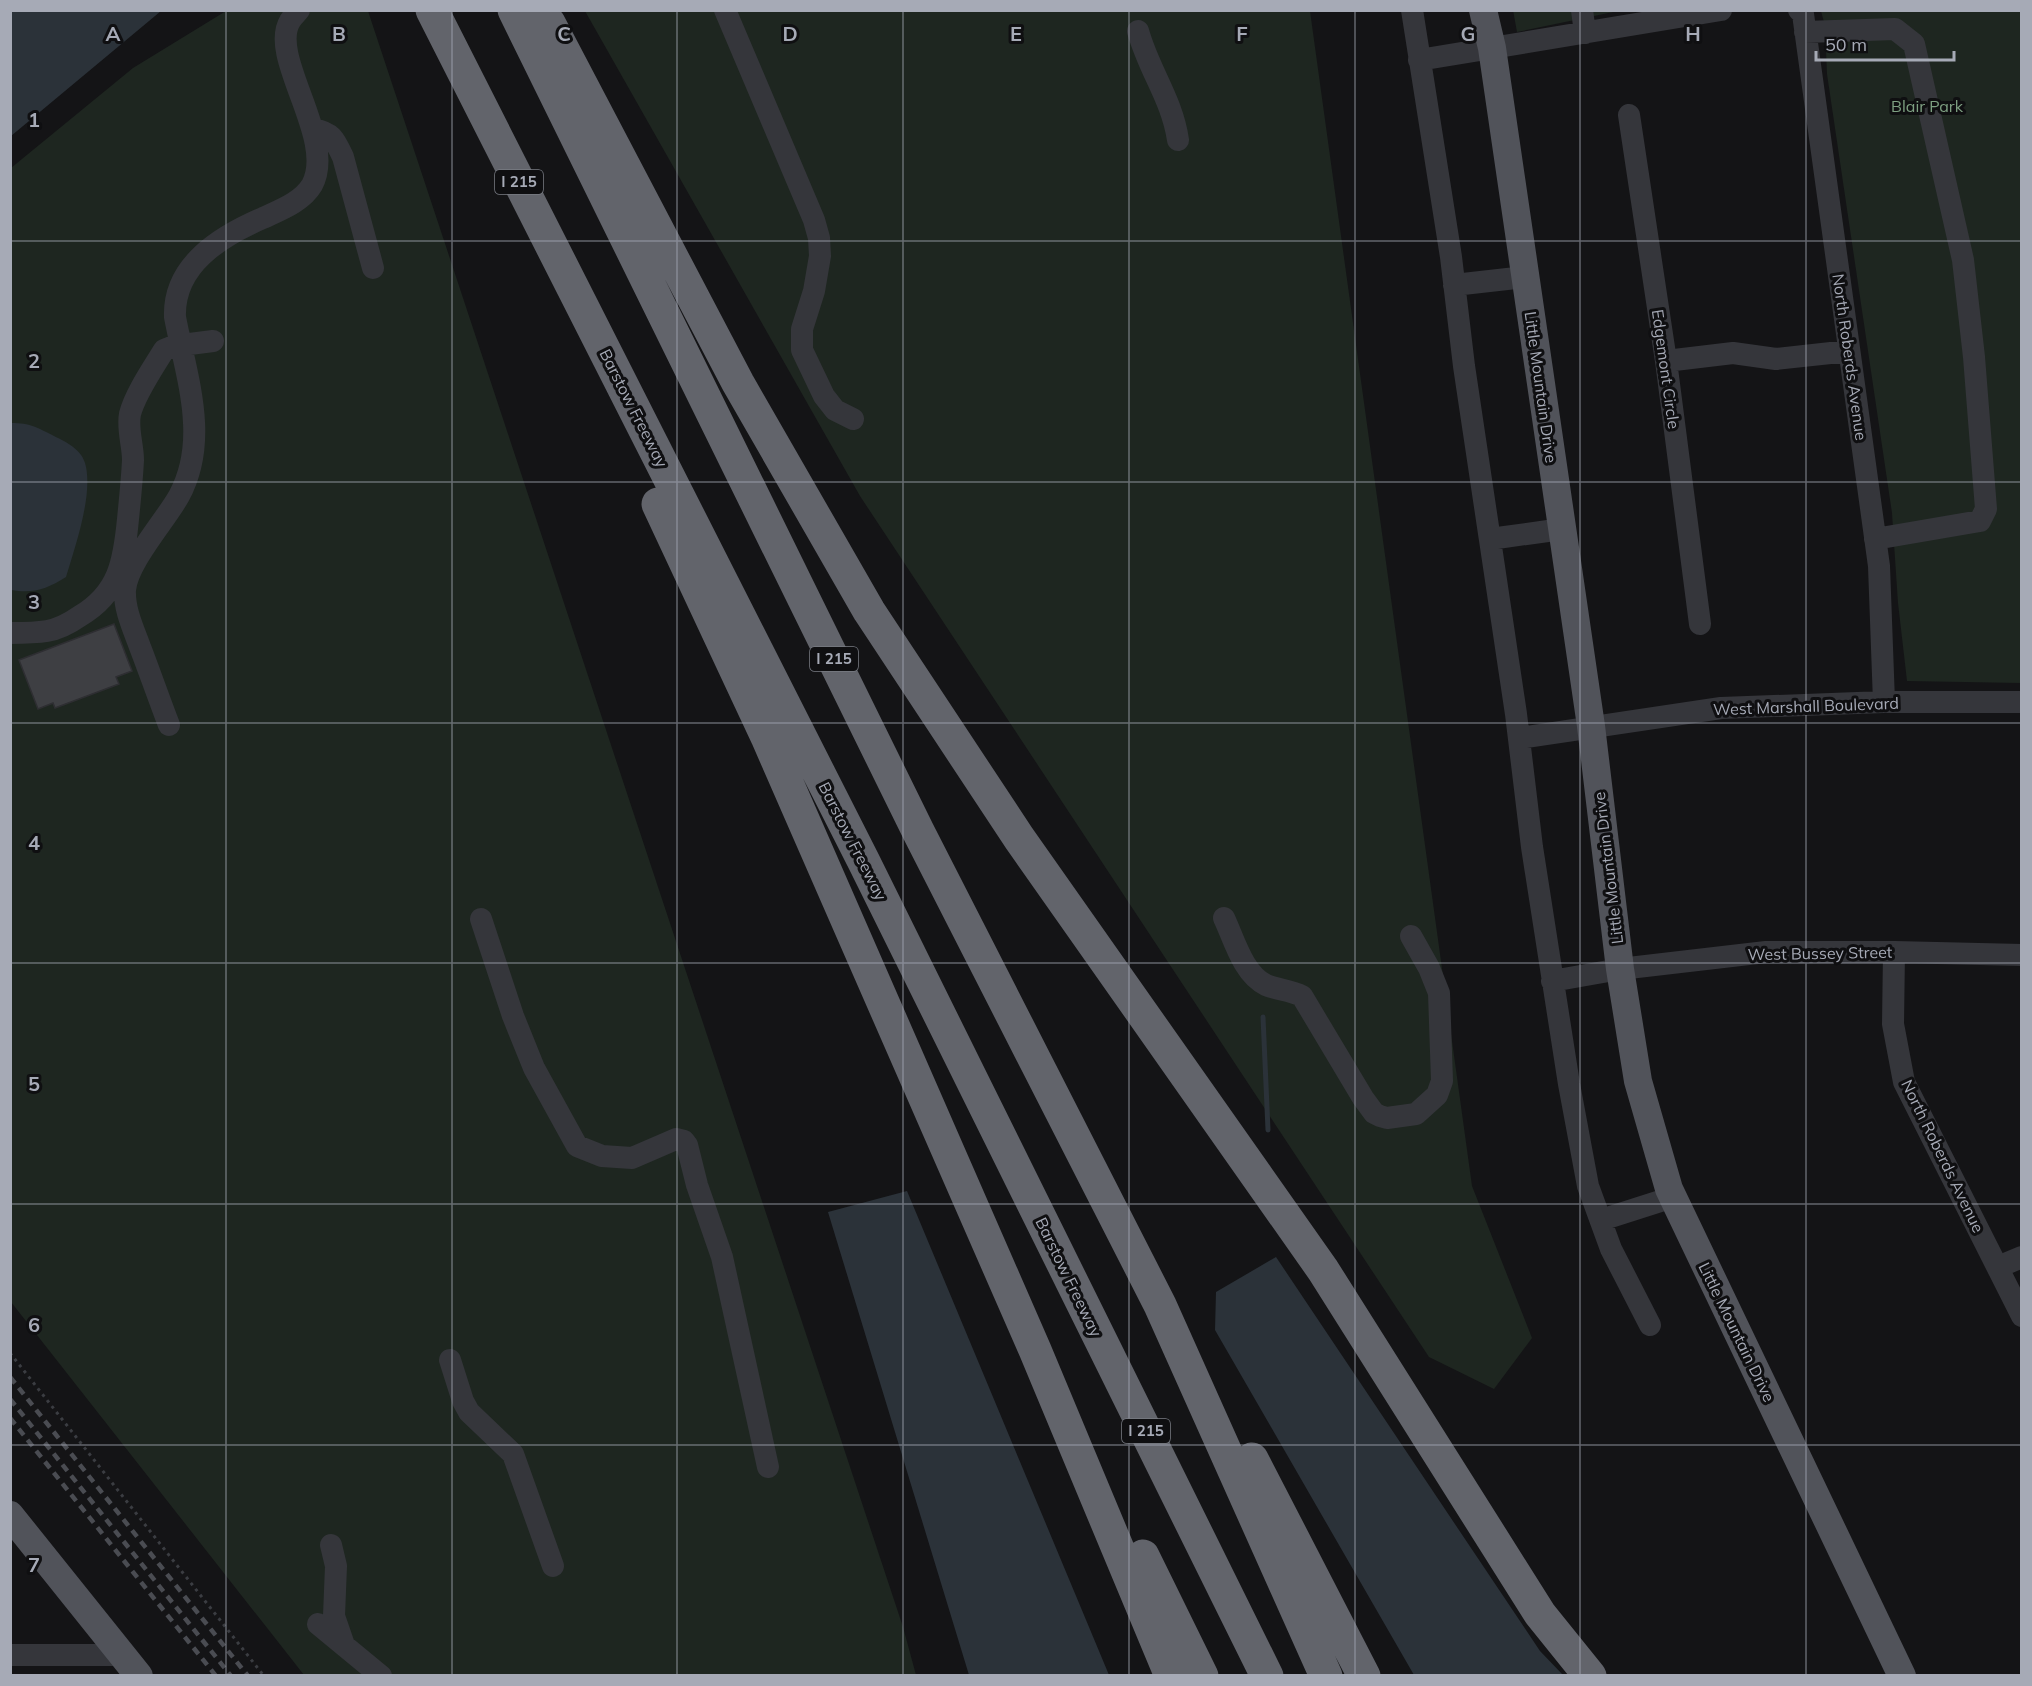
<svg xmlns="http://www.w3.org/2000/svg" width="2032" height="1686" font-family="Mulish,sans-serif">
<style>
.green{fill:#1e2620}
.water{fill:#2b3239}
.lines{fill:none;stroke-linecap:round;stroke-linejoin:round}
.stream{stroke:#2b3239;stroke-width:5}
.building{fill:#3e3f43;stroke:#2e2e32;stroke-width:1.5}
.path{stroke:#3b3d42;stroke-width:3;stroke-dasharray:3 4.5;stroke-linecap:butt}
.minor{stroke:#35363b;stroke-width:22}
.major{stroke:#51535a;stroke-width:28}
.highway{stroke:#62646b;stroke-width:33}
.rail{stroke:#4a4c52;stroke-width:4.5;stroke-dasharray:8 6;stroke-linecap:butt}
.grid{fill:none;stroke:#a6aab6;stroke-width:1.5;stroke-opacity:0.55}
.labels{text-anchor:middle;stroke-width:6;stroke-linejoin:round;paint-order:stroke}
.shield{fill:#0f0f11;stroke:#797c84;stroke-width:1.5}
.shield-label{font-size:15px;font-weight:bold;fill:#a6aab6}
.park-label{font-size:16px;fill:#7ea082;stroke:#0f0f11}
.street-label{font-size:16px;fill:#a6aab6;stroke:#0f0f11}
.grid-label{font-size:20px;text-anchor:middle;font-weight:bold;fill:#a6aab6;stroke:#0f0f11;stroke-width:6;stroke-linejoin:round;paint-order:stroke}
</style>
<rect width="100%" height="100%" fill="#141416"/>
<path class="green" d="M 1513,10 L 1618,11 L 1517,32 Z
M 226,11 L 368,11 L 903,1627 L 916,1675 L 304,1675 L 11,1302 L 11,168 L 133,68 Z
M 585,11 L 1310,11 L 1472,1186 L 1532,1338 L 1494,1389 L 1429,1357 L 860,496 Z
M 1821,11 L 2021,11 L 2021,683 L 1907,681 L 1898,603 L 1892,513 L 1827,74 L 1825,26 Z"/>
<path class="water" d="M 11,10 L 161,10 L 161,11 L 11,136 Z
M 11,423 C 31,423 36,427 54,436 C 66,442 81,449 85,463 C 94,493 75,547 66,577 C 47,589 33,594 11,590 Z
M 907,1191 L 1109,1675 L 969,1675 L 828,1212 Z
M 1276,1257 L 1540,1651 L 1563,1675 L 1414,1675 L 1215,1330 L 1216,1292 Z"/>
<g class="lines">
<path class="stream" d="M 1263,1017 L 1268,1130"/>
</g>
<path class="building" d="M 114,624 L 132,671 L 116,677 L 119,684 L 55,708 L 53,703 L 38,709 L 19,660 Z"/>
<g class="lines">
<path class="path" d="M 10,1353 L 264,1676"/>
<path class="minor" d="M 725,10 L 814,220 L 819,238 L 820,256 L 814,291 L 802,329 L 802,350 L 824,396 L 835,410 L 853,419
M 1412,10 L 1451,257 L 1464,366 L 1516,714 L 1532,847 L 1569,1084 L 1588,1186 L 1611,1249 L 1650,1325
M 1582,10 L 1585,33
M 1799,10 L 1803,14 L 1879,566 L 1884,702
M 1138,31 C 1149,71 1172,99 1178,140
M 1805,32 L 1895,29 L 1914,44 L 1963,260 L 1974,357 L 1986,509 L 1980,521 L 1875,539
M 1419,60 L 1721,10
M 1629,115 L 1666,361 L 1700,624
M 313,129 C 332,132 335,140 343,157 L 373,268
M 1454,285 L 1525,277
M 1666,361 L 1733,353 L 1776,359 L 1849,351
M 1490,539 L 1562,529
M 10,633 C 22,633 35,633 47,631 C 59,629 70,623 80,616 C 119,593 124,561 128,519 C 130,499 132,480 133,460 C 133,445 127,429 130,414 C 135,394 153,368 164,350 L 174,346 L 213,341
M 169,725 C 159,699 150,673 140,647 C 134,630 124,610 125,590 C 127,563 165,521 179,496 C 210,439 186,376 175,317 C 173,265 221,236 263,218 C 280,210 302,202 312,185 C 337,139 268,57 290,21 C 292,17 296,14 299,10
M 1519,738 L 1721,708 L 1884,702 L 2022,702
M 1224,918 C 1234,939 1243,974 1266,985 C 1278,990 1290,990 1302,996 L 1363,1098 L 1374,1113 L 1380,1116 L 1387,1118 L 1416,1114 L 1437,1095 L 1442,1081 L 1439,993 L 1429,968 L 1411,936
M 481,919 L 513,1016 L 534,1068 L 577,1146 L 602,1156 L 632,1158 L 676,1139 L 684,1141 L 687,1145 L 697,1185 L 722,1257 L 768,1467
M 1894,952 L 1893,1024 L 1904,1082 L 2022,1316
M 1552,981 L 1620,969 L 1766,952 L 1894,952 L 2022,955
M 1601,1220 L 1673,1197
M 1998,1267 L 2022,1257
M 450,1360 L 463,1401 L 469,1412 L 513,1454 L 553,1566
M 331,1545 L 336,1566 L 334,1616 L 344,1645
M 318,1624 L 381,1676
M 10,1655 L 123,1655"/>
<path class="major" d="M 1483,10 L 1492,48 L 1591,726 L 1620,969 L 1638,1081 L 1669,1189 L 1902,1676
M 10,1515 L 139,1676"/>
<path class="highway" d="M 432,10 L 864,862 L 1267,1676
M 514,10 L 918,831 L 1160,1305 L 1326,1676
M 533,10 L 549,23 L 738,383 L 869,611 L 1019,838 L 1323,1270 L 1540,1614 L 1590,1676
M 658,504 L 767,737 L 1035,1350 L 1171,1676
M 1252,1459 L 1364,1676
M 1143,1556 L 1202,1676"/>
<path class="rail" d="M 10,1377 L 248,1676
M 10,1399 L 231,1676
M 10,1418 L 216,1676"/>
</g>
<path class="grid" d="M 226,10 L 226,1676M 452,10 L 452,1676M 677,10 L 677,1676M 903,10 L 903,1676M 1129,10 L 1129,1676M 1355,10 L 1355,1676M 1580,10 L 1580,1676M 1806,10 L 1806,1676M 10,241 L 2022,241M 10,482 L 2022,482M 10,723 L 2022,723M 10,963 L 2022,963M 10,1204 L 2022,1204M 10,1445 L 2022,1445"/>
<g class="labels">
<g class="shield">
<rect x="495" y="170" width="48" height="24" rx="4.5"/>
<rect x="810" y="647" width="48" height="24" rx="4.5"/>
<rect x="1122" y="1419" width="48" height="24" rx="4.5"/>
</g>
<g class="shield-label">
<text x="519" y="187">I 215</text>
<text x="834" y="664">I 215</text>
<text x="1146" y="1436">I 215</text>
</g>
<g class="park-label">
<text x="1927" y="112">Blair Park</text>
</g>
<g class="street-label">
<text transform="translate(1850 357) rotate(82)" y="6">North Roberds Avenue</text>
<text transform="translate(1666 369) rotate(82)" y="6">Edgemont Circle</text>
<text transform="translate(1541 387) rotate(82)" y="6">Little Mountain Drive</text>
<text transform="translate(634 408) rotate(63)" y="6">Barstow Freeway</text>
<text transform="translate(1806 706) rotate(-2)" y="6">West Marshall Boulevard</text>
<text transform="translate(853 841) rotate(63)" y="6">Barstow Freeway</text>
<text transform="translate(1608 868) rotate(-97)" y="6">Little Mountain Drive</text>
<text transform="translate(1820 953) rotate(-1)" y="6">West Bussey Street</text>
<text transform="translate(1943 1156) rotate(64)" y="6">North Roberds Avenue</text>
<text transform="translate(1069 1277) rotate(64)" y="6">Barstow Freeway</text>
<text transform="translate(1737 1332) rotate(64)" y="6">Little Mountain Drive</text>
</g>
</g>
<g class="grid-label">
<text x="113" y="41">A</text>
<text x="339" y="41">B</text>
<text x="564" y="41">C</text>
<text x="790" y="41">D</text>
<text x="1016" y="41">E</text>
<text x="1242" y="41">F</text>
<text x="1468" y="41">G</text>
<text x="1693" y="41">H</text>
<text x="34" y="127">1</text>
<text x="34" y="368">2</text>
<text x="34" y="609">3</text>
<text x="34" y="850">4</text>
<text x="34" y="1091">5</text>
<text x="34" y="1332">6</text>
<text x="34" y="1572">7</text>
</g>
<rect width="2032" height="1686" fill="none" stroke="#a6aab6" stroke-width="24"/>
<path d="M1816 51v9h138v-9" fill="none" stroke="#a6aab6" stroke-width="3"/>
<text x="1825" y="51" font-size="18" fill="#a6aab6" stroke="#0f0f11" stroke-width="4.5" paint-order="stroke">50 m</text>
</svg>
